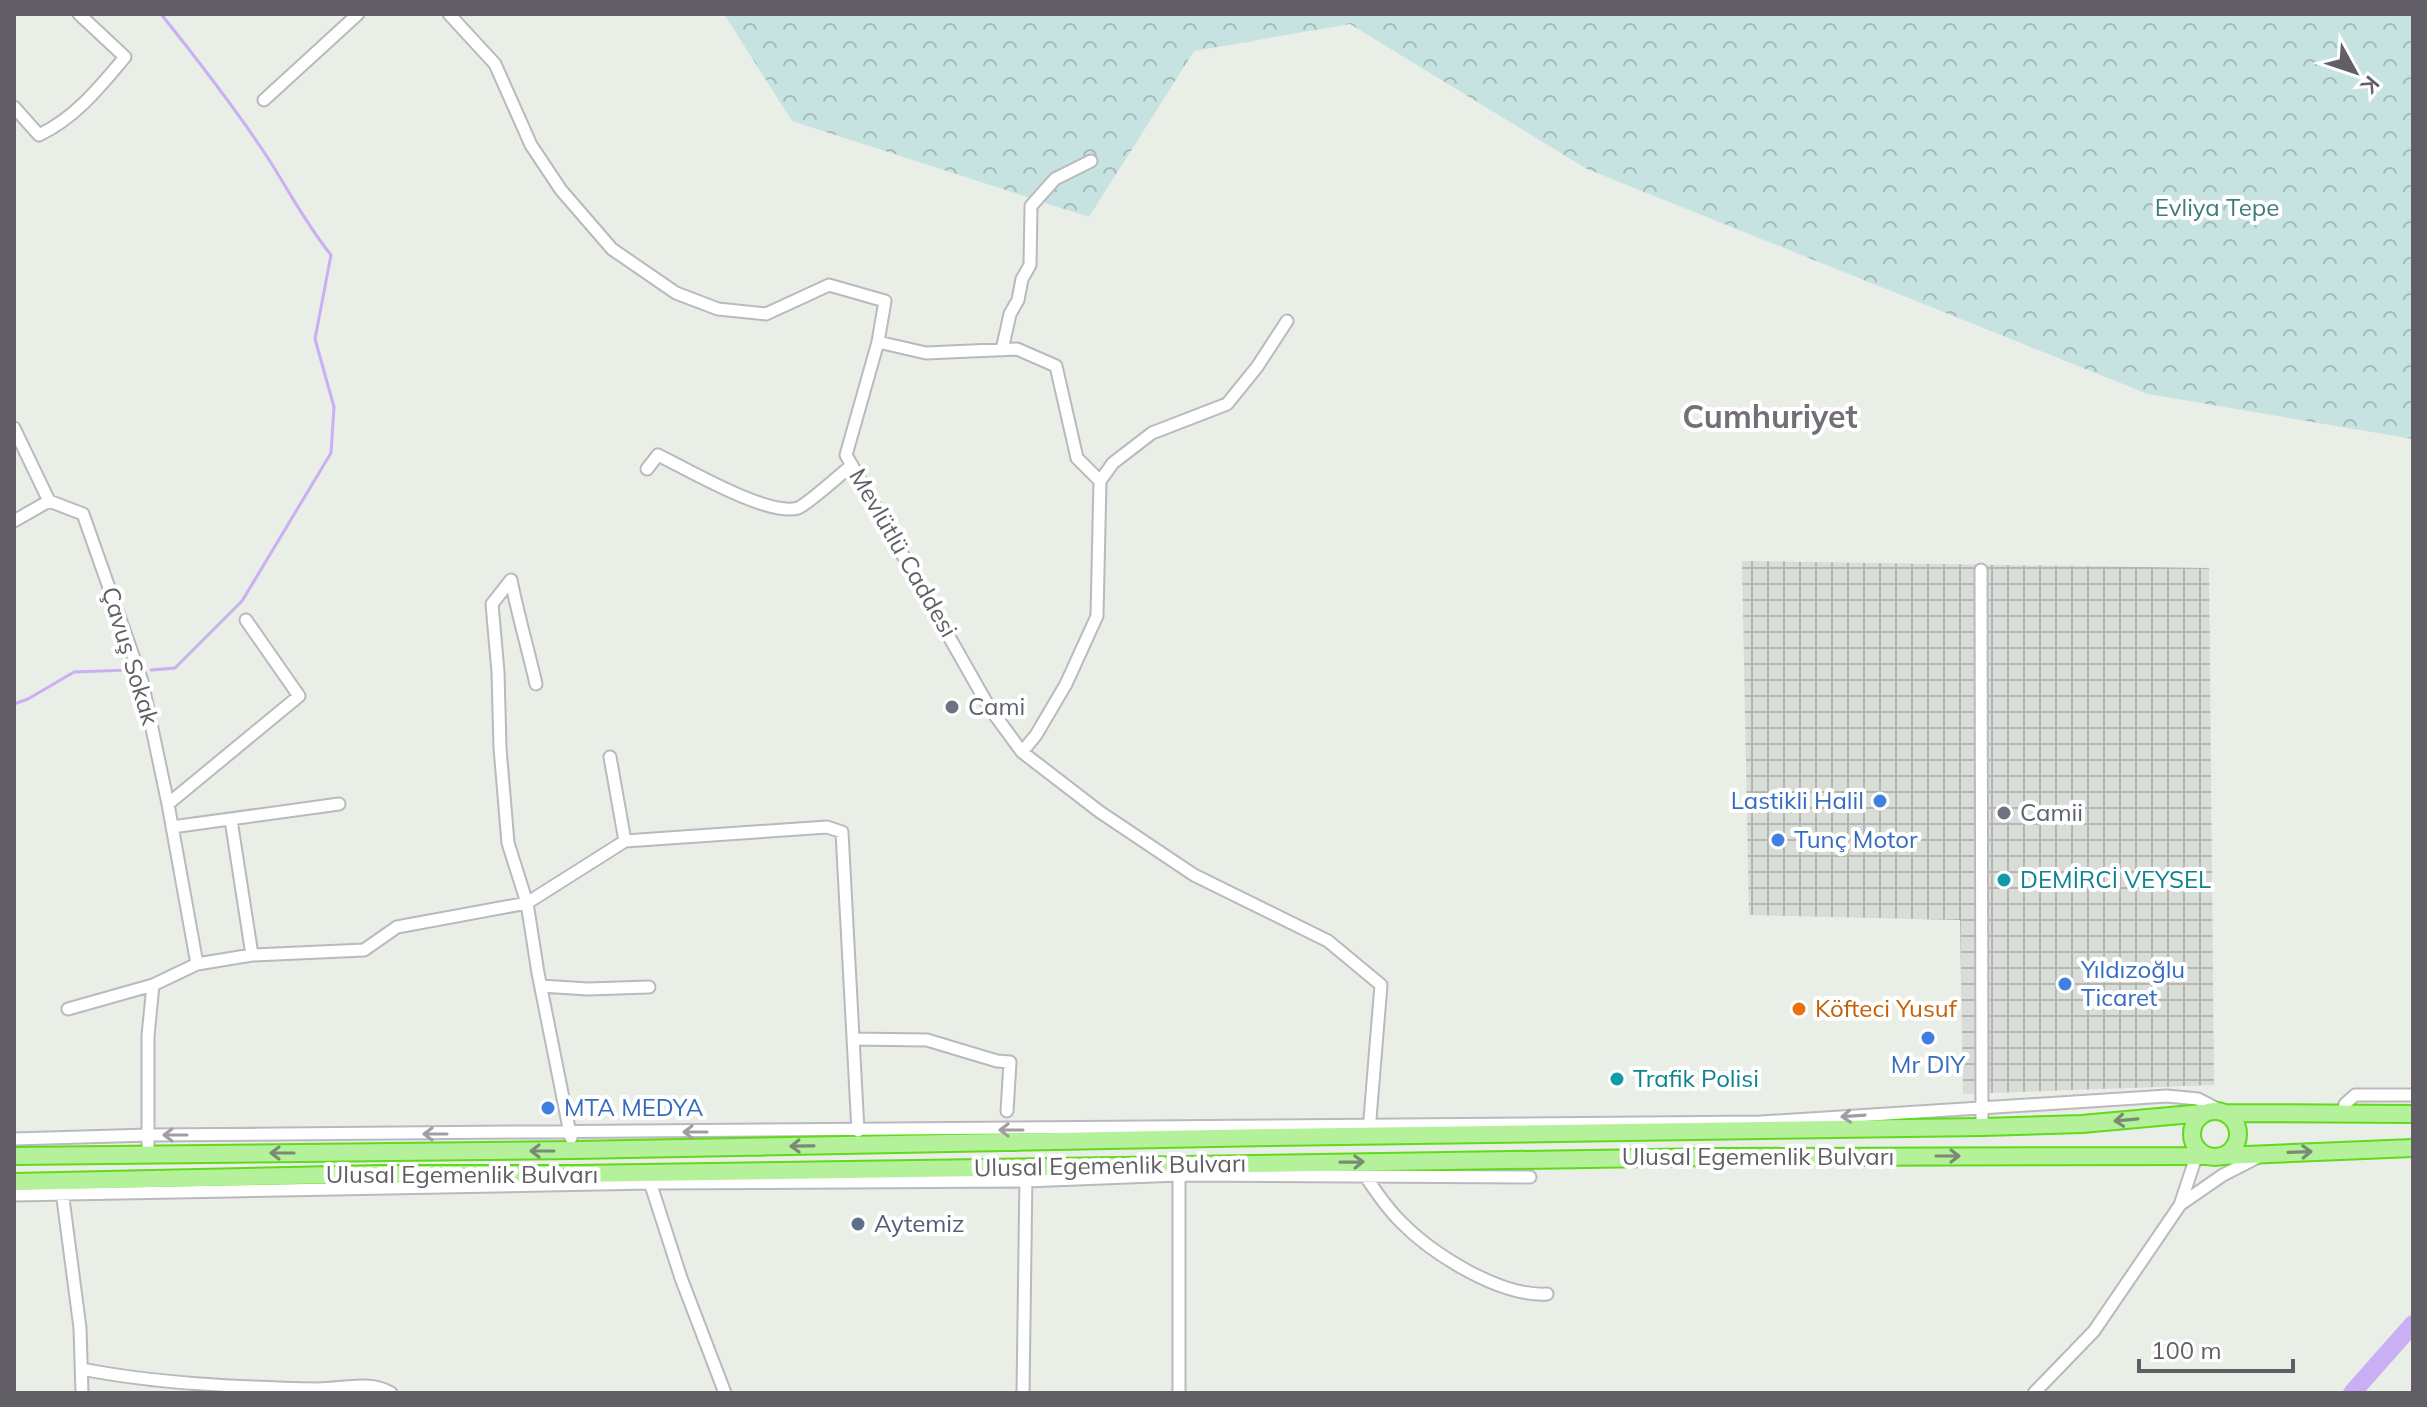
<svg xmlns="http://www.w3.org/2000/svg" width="2427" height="1407" font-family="Mulish,sans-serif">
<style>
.industrial{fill:url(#industrial-grid)}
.park{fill:url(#park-crowns)}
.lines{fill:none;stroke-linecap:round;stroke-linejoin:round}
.stream{stroke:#caaff5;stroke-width:3}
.river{stroke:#caaff5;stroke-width:18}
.minor-casing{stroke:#bbb8be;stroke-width:15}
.highway-casing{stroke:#60da1a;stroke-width:20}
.minor{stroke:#fff;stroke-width:11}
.highway{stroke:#b5f19b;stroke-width:16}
.oneway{stroke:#a09ea3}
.oneway2{stroke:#7a8a75}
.worship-dot{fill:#6b7280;stroke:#fff;stroke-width:3}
.shop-dot{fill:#3f7fe0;stroke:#fff;stroke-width:3}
.culture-dot{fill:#0f9aa8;stroke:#fff;stroke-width:3}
.food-dot{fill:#e8710a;stroke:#fff;stroke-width:3}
.service-dot{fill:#5c6f8a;stroke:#fff;stroke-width:3}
.labels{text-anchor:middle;stroke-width:8;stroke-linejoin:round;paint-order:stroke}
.park-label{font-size:24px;fill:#3e7c7c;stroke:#fff}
.street-label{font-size:24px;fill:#615e65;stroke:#fff}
.worship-label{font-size:24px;fill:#5b616d;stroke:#fff;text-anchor:start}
.shop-label{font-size:24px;fill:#366cbe;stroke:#fff;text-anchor:start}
.culture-label{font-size:24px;fill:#0d838f;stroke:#fff;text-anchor:start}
.food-label{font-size:24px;fill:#c56008;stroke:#fff;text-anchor:start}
.service-label{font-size:24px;fill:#4e5e75;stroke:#fff;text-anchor:start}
.district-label{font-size:32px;font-weight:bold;fill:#726f77;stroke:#fff}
</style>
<defs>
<pattern id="industrial-grid" width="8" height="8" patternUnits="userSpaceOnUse" patternTransform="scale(2)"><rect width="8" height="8" fill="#d9ddd8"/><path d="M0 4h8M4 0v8" fill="none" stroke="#b3b6b3"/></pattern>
<pattern id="park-crowns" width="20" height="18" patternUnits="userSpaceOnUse" patternTransform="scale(2)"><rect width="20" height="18" fill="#c6e3e1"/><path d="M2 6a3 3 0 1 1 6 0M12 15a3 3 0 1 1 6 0" fill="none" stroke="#a4bbba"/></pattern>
</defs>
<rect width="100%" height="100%" fill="#e9eee6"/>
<path class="industrial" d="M 1742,561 L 2209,568 L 2214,1085 L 1963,1094 L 1960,920 L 1749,915 Z"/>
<path class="park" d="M 724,14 L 2413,14 L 2413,439 L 2148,394 L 1587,169 L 1350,24 L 1194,51 L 1089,217 L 792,121 Z"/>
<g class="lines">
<path class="stream" d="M 151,670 L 175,668 L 242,601 L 331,453 L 334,407 L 315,339 L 331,255 C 305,223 287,187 264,152 C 232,104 197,59 161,14
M 14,704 L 28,699 L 74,672 L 129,670"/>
<path class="river" d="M 2352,1393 L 2413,1324"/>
<defs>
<path id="minor" d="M 449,14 L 495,64 L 531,145 L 561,190 L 612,249 L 676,293 L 718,309 L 766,314 L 829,285 L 885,301 L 878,342 L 846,455 L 989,707 L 1022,752 L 1100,812 L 1194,875 L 1328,941 L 1381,985 L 1369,1131
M 264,100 L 358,14
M 14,107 L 39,135 C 75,118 99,88 125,57 L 79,14
M 878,342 L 926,353 L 1017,349 L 1056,366 L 1077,458 L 1100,481
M 1002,350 L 1010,314 L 1018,300 L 1022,279 L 1030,265 L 1031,206 L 1055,179 L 1091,161
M 14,428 L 49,501 L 83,514 L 142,681 L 168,804 L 197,964
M 647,469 L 658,455 C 687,469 768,517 798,508 C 808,504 841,474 852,465
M 14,521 L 49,501
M 1981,570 L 1982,1127
M 511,580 C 518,615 528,649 536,684
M 1022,752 L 1036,735 L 1066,684 L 1097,616 L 1100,481 L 1113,463 L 1152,433 L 1227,404 L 1257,367 L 1287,321
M 610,757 L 625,841
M 168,804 L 299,696 L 246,620
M 231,820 L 252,955
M 172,827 L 339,804
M 541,986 L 588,989 L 649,987
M 68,1009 L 153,985 L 197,964 L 252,955 L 364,950 L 397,927 L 527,903 L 508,843 L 500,748 L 498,672 L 492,604 L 511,580
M 853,1039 L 927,1040 L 997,1061 L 1010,1062 L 1007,1111
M 2343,1113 L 2345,1104 L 2355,1095 L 2413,1095
M 571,1138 L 538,973 L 527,903 L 625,841 L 827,827 L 842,832 L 858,1131
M 14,1139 L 149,1135 L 1761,1122 L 2167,1096 L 2198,1099 L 2225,1113
M 148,1154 L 148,1036 L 153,985
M 1366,1177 C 1376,1192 1387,1208 1400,1221 C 1432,1254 1500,1297 1547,1294
M 649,1179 L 681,1278 L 725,1393
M 62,1191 L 80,1328 L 82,1393
M 14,1195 L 650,1183 L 1026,1181 L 1179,1175 L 1530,1177
M 2181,1204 L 2223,1175 L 2258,1157
M 82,1369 C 158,1384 239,1387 318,1389 C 341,1389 370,1380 391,1393
M 1023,1393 L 1026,1174
M 1179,1393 L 1179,1170
M 2034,1393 L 2094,1331 L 2180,1205 L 2195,1160 L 2195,1146"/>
<path id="highway" d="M2192 1134a23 23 0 1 1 46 0a23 23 0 1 1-46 0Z
M 2225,1113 L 2413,1114
M 14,1156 L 574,1150 L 1268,1137 L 1982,1127 L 2082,1124 L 2203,1113
M 2223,1156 L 2413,1148
M 14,1182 L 380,1174 L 574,1174 L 1718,1157 L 2207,1156"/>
</defs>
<use href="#minor" class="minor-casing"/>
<use href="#highway" class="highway-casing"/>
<use href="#minor" class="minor"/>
<use href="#highway" class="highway"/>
</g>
<defs><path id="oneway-shaft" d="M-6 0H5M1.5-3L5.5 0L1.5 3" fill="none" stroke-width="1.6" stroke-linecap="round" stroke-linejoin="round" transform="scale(2)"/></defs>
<g class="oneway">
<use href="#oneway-shaft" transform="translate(1853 1116) rotate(176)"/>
<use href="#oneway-shaft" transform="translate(1011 1130) rotate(180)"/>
<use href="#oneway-shaft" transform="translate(695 1132) rotate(180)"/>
<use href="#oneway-shaft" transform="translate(435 1134) rotate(180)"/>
<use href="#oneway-shaft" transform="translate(175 1135) rotate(180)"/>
</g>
<g class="oneway2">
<use href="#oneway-shaft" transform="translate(2126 1120) rotate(175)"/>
<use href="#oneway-shaft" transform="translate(802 1146) rotate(179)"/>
<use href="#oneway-shaft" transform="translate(542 1151) rotate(180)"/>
<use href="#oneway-shaft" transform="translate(2300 1152) rotate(-2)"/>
<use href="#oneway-shaft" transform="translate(282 1153) rotate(180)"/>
<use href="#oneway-shaft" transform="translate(1948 1156)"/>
<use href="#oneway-shaft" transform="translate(1352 1162) rotate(-1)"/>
</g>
<g class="worship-dot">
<circle cx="952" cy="707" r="8"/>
<circle cx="2004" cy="813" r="8"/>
</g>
<g class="shop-dot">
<circle cx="1880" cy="801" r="8"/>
<circle cx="1778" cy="840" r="8"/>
<circle cx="2065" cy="984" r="8"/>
<circle cx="1928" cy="1038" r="8"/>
<circle cx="548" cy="1108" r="8"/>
</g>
<g class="culture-dot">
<circle cx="2004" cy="880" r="8"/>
<circle cx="1617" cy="1079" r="8"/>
</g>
<circle class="food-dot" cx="1799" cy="1009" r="8"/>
<circle class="service-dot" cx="858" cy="1224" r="8"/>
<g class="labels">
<g class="park-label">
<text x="2217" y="216">Evliya Tepe</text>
</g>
<g class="street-label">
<text transform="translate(903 553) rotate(60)" y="8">Mevlütlü Caddesi</text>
<text transform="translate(130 656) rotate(73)" y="8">Çavuş Sokak</text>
<text x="1758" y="1165">Ulusal Egemenlik Bulvarı</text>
<text transform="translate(1110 1166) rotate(-1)" y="8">Ulusal Egemenlik Bulvarı</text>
<text x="462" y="1183">Ulusal Egemenlik Bulvarı</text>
</g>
<g class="worship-label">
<text x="968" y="715">Cami</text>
<text x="2020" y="821">Camii</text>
</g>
<g class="shop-label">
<text x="1864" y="809" text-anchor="end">Lastikli Halil</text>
<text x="1794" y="848">Tunç Motor</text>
<text x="2081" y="978">Yıldızoğlu<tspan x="2081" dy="28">Ticaret</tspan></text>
<text x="1928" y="1073" text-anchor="middle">Mr DIY</text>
<text x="564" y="1116">MTA MEDYA</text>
</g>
<g class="culture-label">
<text x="2020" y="888">DEMİRCİ VEYSEL</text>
<text x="1633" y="1087">Trafik Polisi</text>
</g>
<g class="food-label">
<text x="1815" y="1017">Köfteci Yusuf</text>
</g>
<g class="service-label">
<text x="874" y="1232">Aytemiz</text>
</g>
<g class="district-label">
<text x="1770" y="428">Cumhuriyet</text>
</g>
</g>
<rect width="2427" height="1407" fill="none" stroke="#615e65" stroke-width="32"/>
<g transform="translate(2355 72) rotate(130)" stroke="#ffffff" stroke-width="6" paint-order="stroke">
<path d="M0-6L14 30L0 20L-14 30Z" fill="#615e65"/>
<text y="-12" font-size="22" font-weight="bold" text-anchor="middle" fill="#615e65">K</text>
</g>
<path d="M2139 1359v12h154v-12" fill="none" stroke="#615e65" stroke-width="4"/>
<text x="2151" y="1359" font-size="24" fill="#615e65" stroke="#ffffff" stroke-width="6" paint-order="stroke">100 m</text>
</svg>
